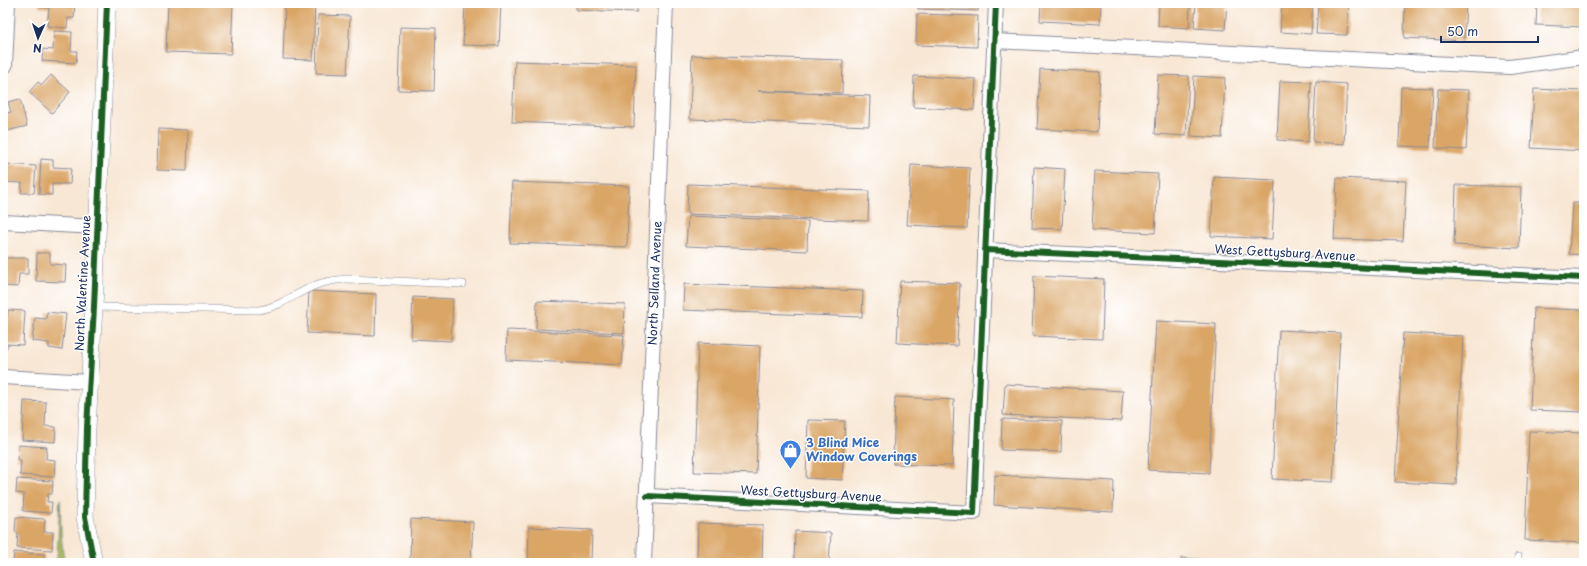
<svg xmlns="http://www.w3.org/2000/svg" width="1587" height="566" font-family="'Playpen Sans',sans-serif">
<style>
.green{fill:#adc063;stroke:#647860}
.building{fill:#daa666}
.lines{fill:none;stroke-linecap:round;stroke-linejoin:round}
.service-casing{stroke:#8a8b99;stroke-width:8}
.minor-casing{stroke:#8a8b99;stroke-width:16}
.tertiary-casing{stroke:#8a8b99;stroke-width:18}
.service{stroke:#fff;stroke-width:7}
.minor{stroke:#fff;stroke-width:14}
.tertiary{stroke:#fff;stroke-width:17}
.cycleway-casing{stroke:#fff;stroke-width:8}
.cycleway{stroke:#1b5e20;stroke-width:6}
.labels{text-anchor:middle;stroke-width:3;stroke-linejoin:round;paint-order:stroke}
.street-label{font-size:12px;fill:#1b2f5e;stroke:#fff}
.shop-label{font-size:12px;font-weight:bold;fill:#366cbe;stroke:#fff;text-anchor:start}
</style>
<rect width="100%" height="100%" fill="#fff"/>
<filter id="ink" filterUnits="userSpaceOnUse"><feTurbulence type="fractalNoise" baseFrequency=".025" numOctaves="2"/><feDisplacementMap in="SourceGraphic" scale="8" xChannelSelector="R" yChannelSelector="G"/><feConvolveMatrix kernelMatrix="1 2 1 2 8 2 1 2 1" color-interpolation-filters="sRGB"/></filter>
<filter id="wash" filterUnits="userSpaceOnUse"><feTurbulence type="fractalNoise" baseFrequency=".012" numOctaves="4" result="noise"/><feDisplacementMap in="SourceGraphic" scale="16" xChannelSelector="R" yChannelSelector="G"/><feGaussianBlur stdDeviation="0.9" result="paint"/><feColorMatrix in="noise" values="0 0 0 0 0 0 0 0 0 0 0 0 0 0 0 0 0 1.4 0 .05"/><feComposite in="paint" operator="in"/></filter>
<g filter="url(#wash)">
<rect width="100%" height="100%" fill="#f8e7d4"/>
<path class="green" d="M 60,499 L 61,535 L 64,563 L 57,563 Z"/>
<g id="blocks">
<path class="building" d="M 39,3 L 75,3 L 74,18 L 68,18 L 67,28 L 47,26 L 49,8 L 39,7 Z
M 168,3 L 233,3 L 231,54 L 166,52 Z
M 285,3 L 315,3 L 313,60 L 283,59 Z
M 465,3 L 501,3 L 499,46 L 463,45 Z
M 576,3 L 637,3 L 637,12 L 576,10 Z
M 918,3 L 979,3 L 978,11 L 918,9 Z
M 1041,3 L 1101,3 L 1100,24 L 1040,21 Z
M 1159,3 L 1190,3 L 1189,28 L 1158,26 Z
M 1196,3 L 1227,3 L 1225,30 L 1194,28 Z
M 1282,3 L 1313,3 L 1311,34 L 1280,32 Z
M 1318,3 L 1349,3 L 1347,35 L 1316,34 Z
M 1405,3 L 1466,3 L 1464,41 L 1404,38 Z
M 1537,3 L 1584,3 L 1584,27 L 1536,25 Z
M 917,14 L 978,16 L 977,47 L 916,45 Z
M 318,15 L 350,16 L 347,74 L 316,73 Z
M 400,27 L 436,28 L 434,91 L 398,90 Z
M 54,31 L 72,32 L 71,51 L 77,51 L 76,63 L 42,61 L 43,49 L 53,50 Z
M 692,55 L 843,60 L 842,93 L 758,91 L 870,96 L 869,126 L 690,119 Z
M 515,61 L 636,65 L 634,127 L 512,122 Z
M 1040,69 L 1100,72 L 1097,132 L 1037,129 Z
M 51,75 L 70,92 L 52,113 L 29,92 L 38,82 L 42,85 Z
M 1158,75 L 1189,76 L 1186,136 L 1155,134 Z
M 914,76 L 976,79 L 974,110 L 913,107 Z
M 1194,76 L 1225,78 L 1222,138 L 1191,136 Z
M 1280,81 L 1311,82 L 1308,142 L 1277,140 Z
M 1316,82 L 1347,84 L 1344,144 L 1313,142 Z
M 1401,87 L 1433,88 L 1430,147 L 1399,146 Z
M 1438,89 L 1469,90 L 1466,150 L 1435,148 Z
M 1534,89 L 1584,91 L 1584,151 L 1531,148 Z
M 20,99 L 27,126 L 3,132 L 3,114 L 11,112 L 8,102 Z
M 158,129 L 188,130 L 187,171 L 157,170 Z
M 41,159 L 53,160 L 53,167 L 71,168 L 70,184 L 52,184 L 52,195 L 39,194 Z
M 4,164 L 36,166 L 34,193 L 21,193 L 22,183 L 3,182 Z
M 911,165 L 970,168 L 967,228 L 907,225 Z
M 1034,167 L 1065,169 L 1062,229 L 1032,228 Z
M 1095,171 L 1158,174 L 1155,233 L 1092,230 Z
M 1214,177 L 1275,180 L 1272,239 L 1211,236 Z
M 1337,178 L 1406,181 L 1403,241 L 1334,239 Z
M 512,182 L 629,186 L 627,247 L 510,243 Z
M 688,184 L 869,191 L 868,221 L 687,214 Z
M 1456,185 L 1521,187 L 1519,248 L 1454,245 Z
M 1572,203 L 1584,203 L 1584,255 L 1569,254 Z
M 688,216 L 808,221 L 807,251 L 686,246 Z
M 37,253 L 50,253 L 50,264 L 66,265 L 65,282 L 36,281 Z
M 3,258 L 28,258 L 28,274 L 19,274 L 18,287 L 3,286 Z
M 1034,276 L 1104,279 L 1102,339 L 1032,336 Z
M 900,281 L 960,283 L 957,346 L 897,343 Z
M 684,284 L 863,291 L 862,317 L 683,310 Z
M 309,291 L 376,294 L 375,336 L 307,333 Z
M 413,297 L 453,299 L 451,341 L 411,339 Z
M 537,301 L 625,304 L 624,333 L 536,329 Z
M 1534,308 L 1584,310 L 1584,412 L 1530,410 Z
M 8,310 L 25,311 L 23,345 L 7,344 L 7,348 L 3,348 L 3,318 L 7,318 Z
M 47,312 L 66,314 L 62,350 L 49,348 L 49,343 L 32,341 L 35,318 L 46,319 Z
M 1156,321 L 1216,324 L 1209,473 L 1148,470 Z
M 507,330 L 624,335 L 622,365 L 506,360 Z
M 1279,330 L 1340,333 L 1333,482 L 1272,479 Z
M 1403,333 L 1463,336 L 1456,485 L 1395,482 Z
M 698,343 L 760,346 L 756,474 L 694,472 Z
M 1005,384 L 1123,391 L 1121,421 L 1003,415 Z
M 895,397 L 954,400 L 952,466 L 893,464 Z
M 24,401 L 46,402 L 45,426 L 56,427 L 55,442 L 22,440 Z
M 1002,419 L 1062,421 L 1061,452 L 1001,450 Z
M 808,420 L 845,421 L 842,480 L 806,478 Z
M 1529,431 L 1584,433 L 1584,543 L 1525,540 Z
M 18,445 L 47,447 L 46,459 L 55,460 L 54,477 L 20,475 L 21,460 L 17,460 Z
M 995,475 L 1114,481 L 1113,512 L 994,505 Z
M 17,479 L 53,481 L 52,494 L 48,494 L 47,502 L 52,502 L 51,513 L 23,511 L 24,494 L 16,493 Z
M 16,517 L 45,519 L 44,532 L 53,532 L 52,550 L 17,548 L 18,533 L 15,532 Z
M 411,519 L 473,522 L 471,563 L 410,563 Z
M 698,523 L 763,525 L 762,563 L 697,563 Z
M 529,527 L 592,530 L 591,563 L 528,563 Z
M 795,531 L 831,533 L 829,563 L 794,563 Z
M 14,552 L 44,554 L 44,563 L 13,563 Z
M 1181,558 L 1248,562 L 1248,563 L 1181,563 Z"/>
</g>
</g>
<g filter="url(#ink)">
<use href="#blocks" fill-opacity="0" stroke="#8a8b99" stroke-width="1"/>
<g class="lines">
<defs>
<path id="service" d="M 95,307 L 259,310 C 280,307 296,293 316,285 C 326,281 337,280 347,279 L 463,284
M 1518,563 L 1518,557"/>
<g id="minor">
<path d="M 994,41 L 1510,67 L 1584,57"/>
<path d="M 3,66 L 5,66 L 8,3"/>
<path d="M 3,222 L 97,227"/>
<path d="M 985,250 L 1584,278"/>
<path d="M 3,377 L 89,382"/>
<path d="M 647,496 L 974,513 L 996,3"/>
<path id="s1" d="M 644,563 L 666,3"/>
</g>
<path id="tertiary" d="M 94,563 L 85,517 L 87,427 L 94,307 L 107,3"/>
</defs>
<use href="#service" class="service-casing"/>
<use href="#minor" class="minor-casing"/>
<use href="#tertiary" class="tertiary-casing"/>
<use href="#service" class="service"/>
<use href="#minor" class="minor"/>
<use href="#tertiary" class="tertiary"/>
<defs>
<path id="cycleway" d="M 985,250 L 1584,278
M 647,496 L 974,513 L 996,3
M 94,563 L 85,517 L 87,427 L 94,307 L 107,3"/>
</defs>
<use href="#cycleway" class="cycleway-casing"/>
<use href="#cycleway" class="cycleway"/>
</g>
</g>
<defs>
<symbol id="shop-pin" viewBox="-11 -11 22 30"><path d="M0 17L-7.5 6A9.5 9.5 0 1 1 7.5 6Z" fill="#3f7fe0" stroke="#fff"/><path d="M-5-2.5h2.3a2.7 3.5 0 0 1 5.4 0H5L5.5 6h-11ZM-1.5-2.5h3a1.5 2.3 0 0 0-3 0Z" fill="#fff"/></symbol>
</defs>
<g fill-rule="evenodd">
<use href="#shop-pin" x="778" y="438" width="25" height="34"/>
</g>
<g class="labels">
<g class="street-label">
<text transform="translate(1285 253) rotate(3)" y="4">West Gettysburg Avenue</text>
<text transform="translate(83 283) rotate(-87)" y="4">North Valentine Avenue</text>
<text dy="4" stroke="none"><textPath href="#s1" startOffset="280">North Selland Avenue</textPath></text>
<text transform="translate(811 494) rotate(3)" y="4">West Gettysburg Avenue</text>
</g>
<g class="shop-label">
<text x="806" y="447">3 Blind Mice<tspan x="806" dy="14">Window Coverings</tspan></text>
</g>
</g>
<rect width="1587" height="566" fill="none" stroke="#fff" stroke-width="16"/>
<g transform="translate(38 38) rotate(183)" stroke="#ffffff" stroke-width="3" paint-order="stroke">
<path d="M0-3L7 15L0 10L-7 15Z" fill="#1b2f5e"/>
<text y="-6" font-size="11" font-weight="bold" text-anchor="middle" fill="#1b2f5e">N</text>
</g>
<path d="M1441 36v6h97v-6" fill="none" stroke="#1b2f5e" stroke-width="2"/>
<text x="1447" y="36" font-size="12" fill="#1b2f5e" stroke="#ffffff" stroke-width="3" paint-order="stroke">50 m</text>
</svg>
